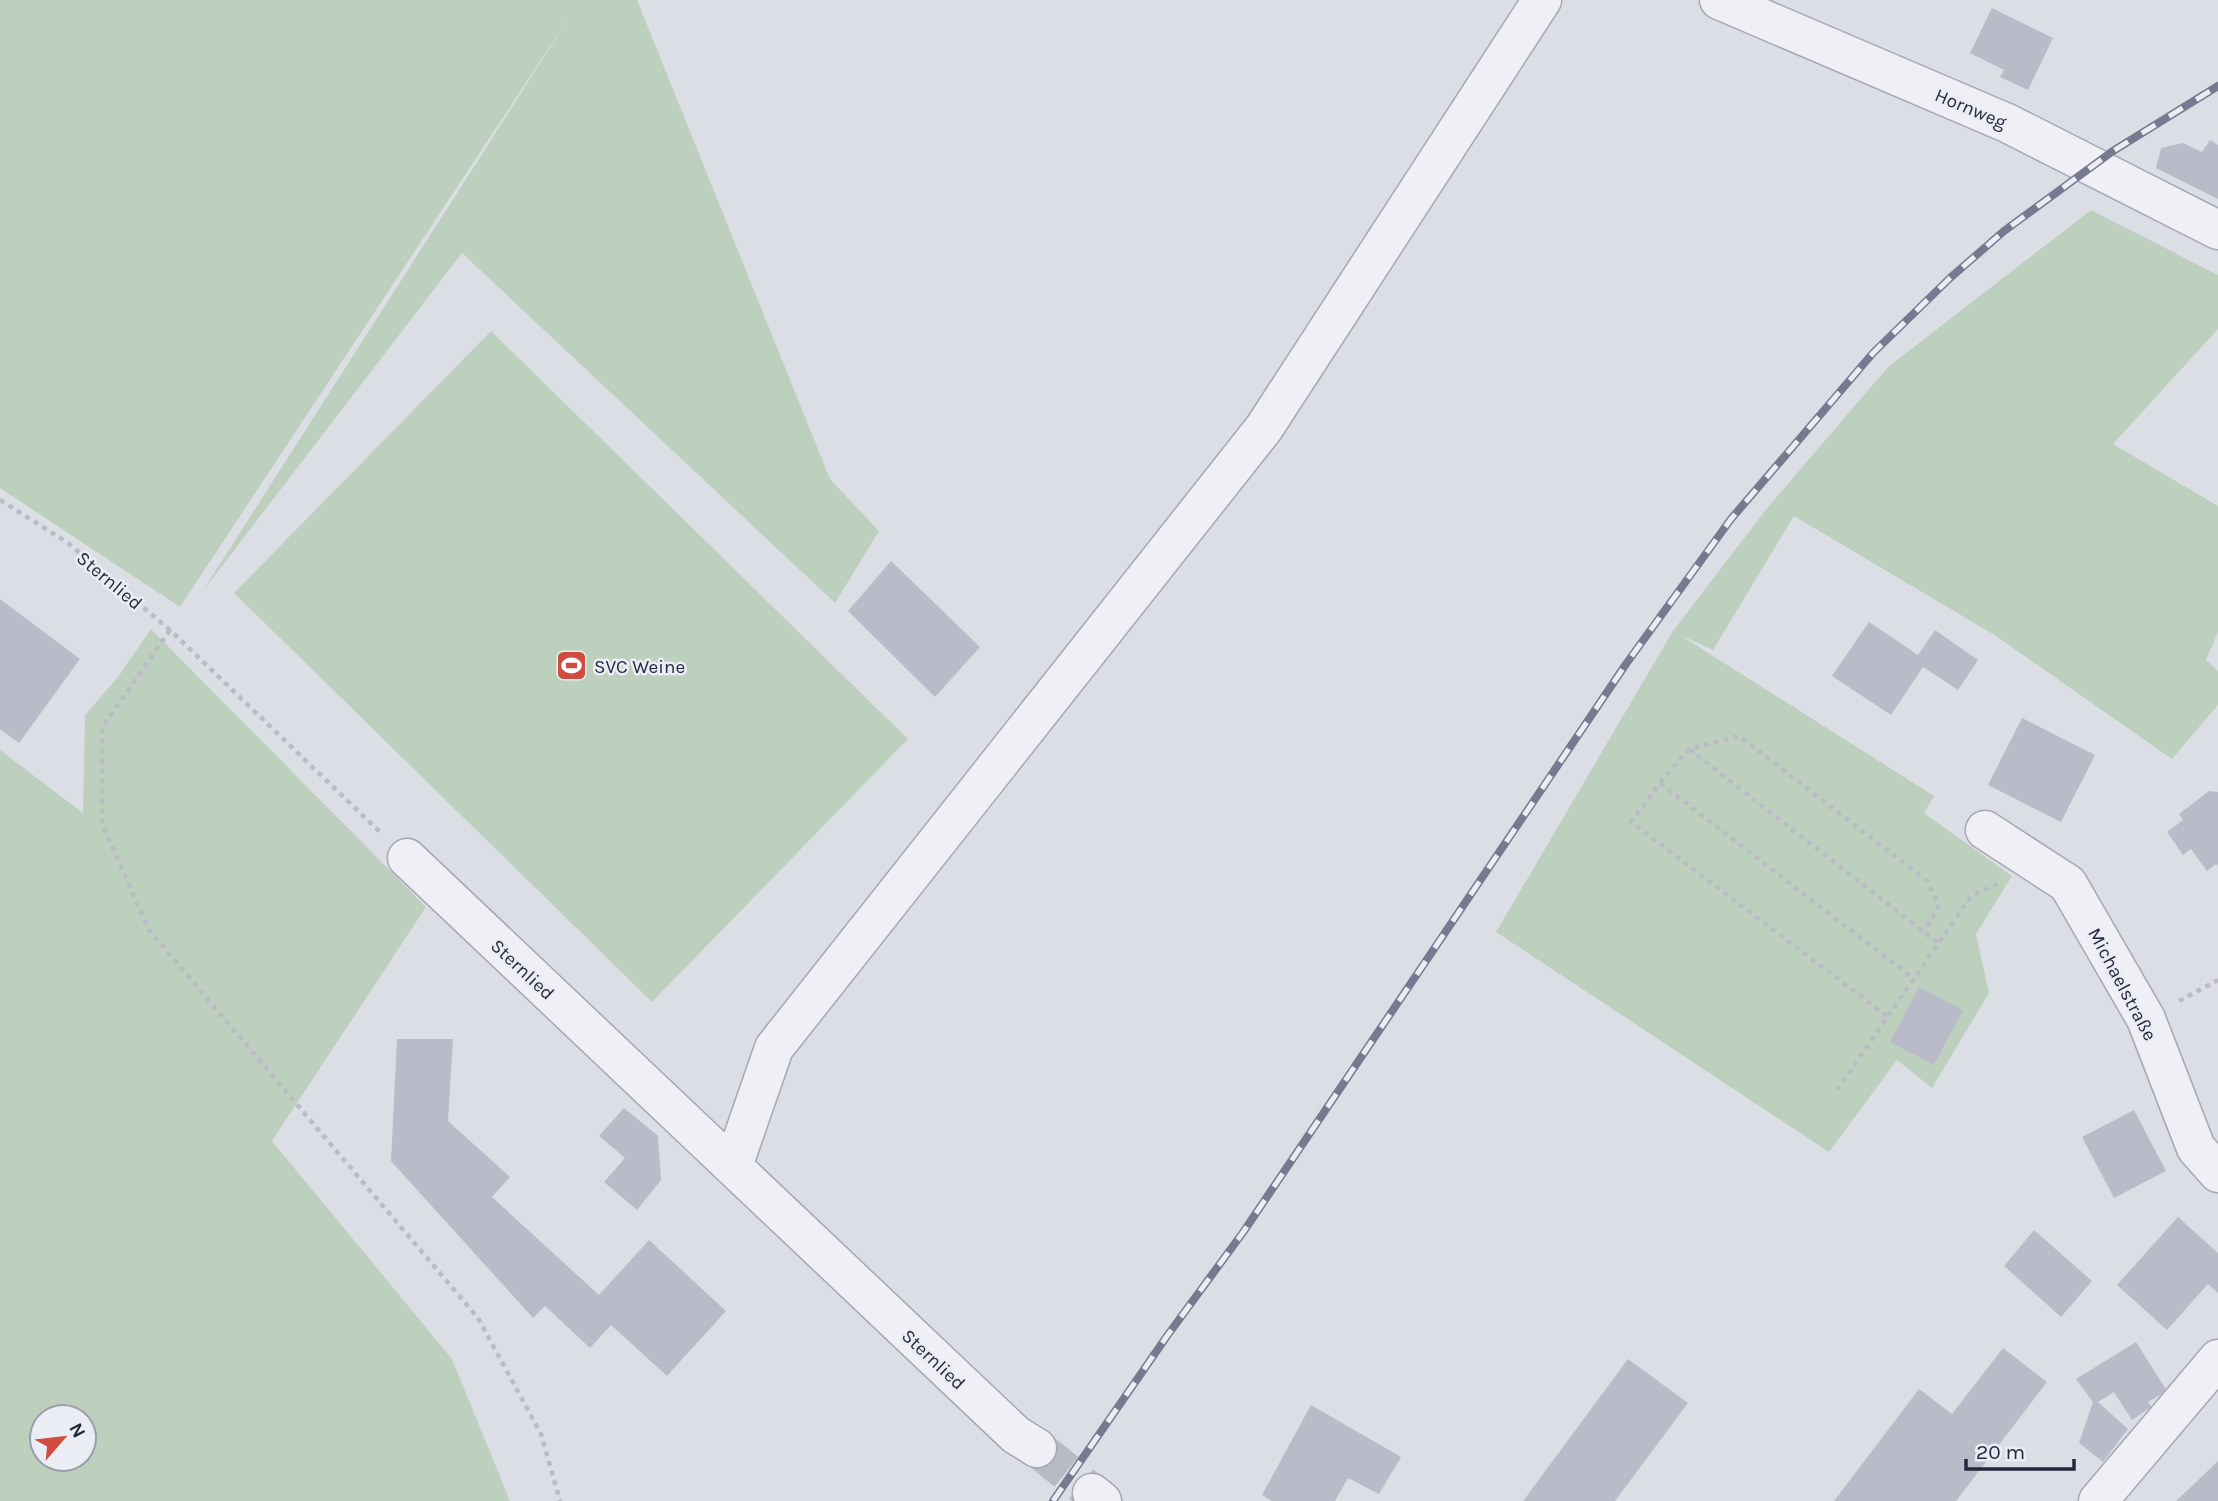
<svg xmlns="http://www.w3.org/2000/svg" width="2218" height="1501" font-family="Karla,sans-serif">
<style>
.green{fill:#bdd0bd;fill-rule:evenodd}
.building{fill:#b9bbc9}
.lines{fill:none;stroke-linecap:round;stroke-linejoin:round}
.minor-tunnel{stroke:#b8bac4;stroke-width:38;stroke-dasharray:38 19;stroke-linecap:butt}
.minor-casing{stroke:#a5a7b3;stroke-width:41}
.path{stroke:#bbbbc5;stroke-width:4.5;stroke-dasharray:5 5;stroke-linecap:butt}
.minor{stroke:#efeff5;stroke-width:38}
.rail-casing{stroke:#767990;stroke-width:8}
.rail{stroke:#ebedf4;stroke-width:5;stroke-dasharray:16;stroke-linecap:butt}
.labels{text-anchor:middle;stroke-width:5;stroke-linejoin:round;paint-order:stroke}
.street-label{font-size:19px;fill:#26283d;stroke:#ebedf4}
.poi-label{font-size:19px;fill:#26283d;stroke:#ebedf4;text-anchor:start}
</style>
<rect width="100%" height="100%" fill="#dcdee6"/>
<path class="green" d="M 0,0 L 637,0 L 830,479 L 879,531 L 835,603 L 462,253 L 202,592 L 574,10 L 180,607 L 0,488 Z
M 2091,210 L 2218,275 L 2218,329 L 2113,444 L 2218,506 L 2218,632 L 2206,660 L 2218,671 L 2218,705 L 2172,759 L 1996,636 L 1794,516 L 1713,650 L 1680,635 L 1934,796 L 1924,813 L 2012,876 L 1976,934 L 1989,993 L 1932,1088 L 1897,1060 L 1829,1152 L 1496,932 L 1673,631 L 1768,507 L 1888,367 Z
M 491,331 L 908,739 L 652,1002 L 234,593 Z
M 151,629 L 426,907 L 272,1141 L 452,1359 L 510,1501 L 0,1501 L 0,750 L 83,813 L 85,715 L 118,677 ZM 42,1417 L 84,1417 L 84,1459 L 42,1459 Z"/>
<path class="building" d="M 1992,8 L 2053,38 L 2028,90 L 2000,77 L 2004,70 L 1970,53 Z
M 2210,140 L 2218,145 L 2218,199 L 2156,168 L 2161,148 L 2183,143 L 2202,152 Z
M 891,561 L 980,647 L 935,697 L 848,611 Z
M 0,599 L 80,659 L 19,743 L 0,729 Z
M 1869,622 L 1918,655 L 1935,630 L 1978,660 L 1958,690 L 1923,667 L 1891,715 L 1832,676 Z
M 2022,718 L 2095,755 L 2061,822 L 1988,785 Z
M 2209,791 L 2218,792 L 2218,866 L 2216,864 L 2207,871 L 2191,849 L 2183,855 L 2167,832 L 2183,820 L 2179,814 Z
M 1919,987 L 1963,1010 L 1934,1065 L 1890,1042 Z
M 397,1039 L 453,1039 L 448,1121 L 510,1177 L 492,1197 L 599,1295 L 649,1240 L 726,1311 L 667,1376 L 611,1325 L 590,1348 L 545,1306 L 533,1318 L 391,1161 Z
M 624,1108 L 658,1136 L 661,1180 L 637,1210 L 604,1182 L 625,1158 L 599,1136 Z
M 2134,1110 L 2166,1171 L 2114,1198 L 2082,1137 Z
M 2178,1217 L 2218,1253 L 2218,1293 L 2208,1284 L 2167,1330 L 2117,1285 Z
M 2034,1230 L 2092,1281 L 2061,1317 L 2004,1266 Z
M 2136,1342 L 2167,1391 L 2148,1402 L 2151,1407 L 2132,1420 L 2114,1392 L 2098,1402 L 2128,1429 L 2103,1462 L 2079,1443 L 2093,1402 L 2076,1379 Z
M 2003,1348 L 2047,1382 L 1956,1501 L 1834,1501 L 1919,1389 L 1952,1414 Z
M 1628,1359 L 1688,1403 L 1615,1501 L 1523,1501 Z
M 1311,1405 L 1401,1457 L 1379,1494 L 1348,1478 L 1335,1501 L 1272,1501 L 1262,1495 Z
M 2218,1461 L 2218,1501 L 2176,1501 L 2191,1487 Z"/>
<g class="lines">
<path class="minor-tunnel" d="M 1037,1448 L 1092,1493"/>
<defs>
<path id="minor" d="M 1719,0 L 2007,123 L 2218,230
M 1985,830 L 2068,884 L 2146,1019 L 2196,1148 L 2218,1173
M 407,858 L 1016,1435 L 1037,1448
M 733,1166 L 774,1048 L 1264,428 L 1542,0
M 1092,1493 L 1102,1501
M 2098,1501 L 2218,1359"/>
</defs>
<use href="#minor" class="minor-casing"/>
<path class="path" d="M 0,500 L 68,543 L 170,630 L 381,833
M 170,630 L 102,728 L 102,824 L 149,930 L 478,1318 L 541,1434 L 560,1501
M 1689,749 L 1938,943
M 1660,783 L 1914,979
M 2179,1001 L 2218,980
M 1887,1016 L 1631,822 L 1660,783 L 1689,749 L 1739,736 L 1926,880 L 1939,905 L 1924,932
M 1837,1090 L 1971,896 L 1999,883"/>
<use href="#minor" class="minor"/>
<defs>
<path id="rail" d="M 1053,1501 L 1167,1336 L 1244,1231 L 1626,664 L 1731,519 L 1873,353 L 1950,278 L 2004,231 L 2113,151 L 2218,86"/>
</defs>
<use href="#rail" class="rail-casing"/>
<use href="#rail" class="rail"/>
</g>
<defs>
<symbol id="stadium-square" viewBox="-11 -11 22 22"><rect x="-9" y="-9" width="18" height="18" rx="4" fill="#cf4c3e" stroke="#ebedf4"/><path d="M0-5a6.5 5 0 1 0 0 10a6.5 5 0 1 0 0-10ZM-3.5-1.8h7v3.6h-7Z" fill="#fff"/></symbol>
</defs>
<g fill-rule="evenodd">
<use href="#stadium-square" x="554" y="648" width="35" height="35"/>
</g>
<g class="labels">
<g class="street-label">
<text transform="translate(1971 108) rotate(23)" y="7">Hornweg</text>
<text transform="translate(110 580) rotate(40)" y="7">Sternlied</text>
<text transform="translate(523 969) rotate(43)" y="7">Sternlied</text>
<text transform="translate(2123 984) rotate(62)" y="7">Michaelstraße</text>
<text transform="translate(934 1359) rotate(43)" y="7">Sternlied</text>
</g>
<g class="poi-label">
<text x="594" y="673">SVC Weine</text>
</g>
</g>
<g transform="translate(63 1438) rotate(62)"><circle r="33" fill="#ebedf4" stroke="#9c9eab" stroke-width="2"/>
<path d="M0-5L12 26L0 18L-12 26Z" fill="#cf4c3e"/>
<text y="-10" font-size="19" font-weight="bold" text-anchor="middle" fill="#26283d">N</text>
</g>
<path d="M1966 1459v10h108v-10" fill="none" stroke="#26283d" stroke-width="3.5"/>
<text x="1976" y="1459" font-size="21" fill="#26283d" stroke="#ebedf4" stroke-width="5" paint-order="stroke">20 m</text>
</svg>
